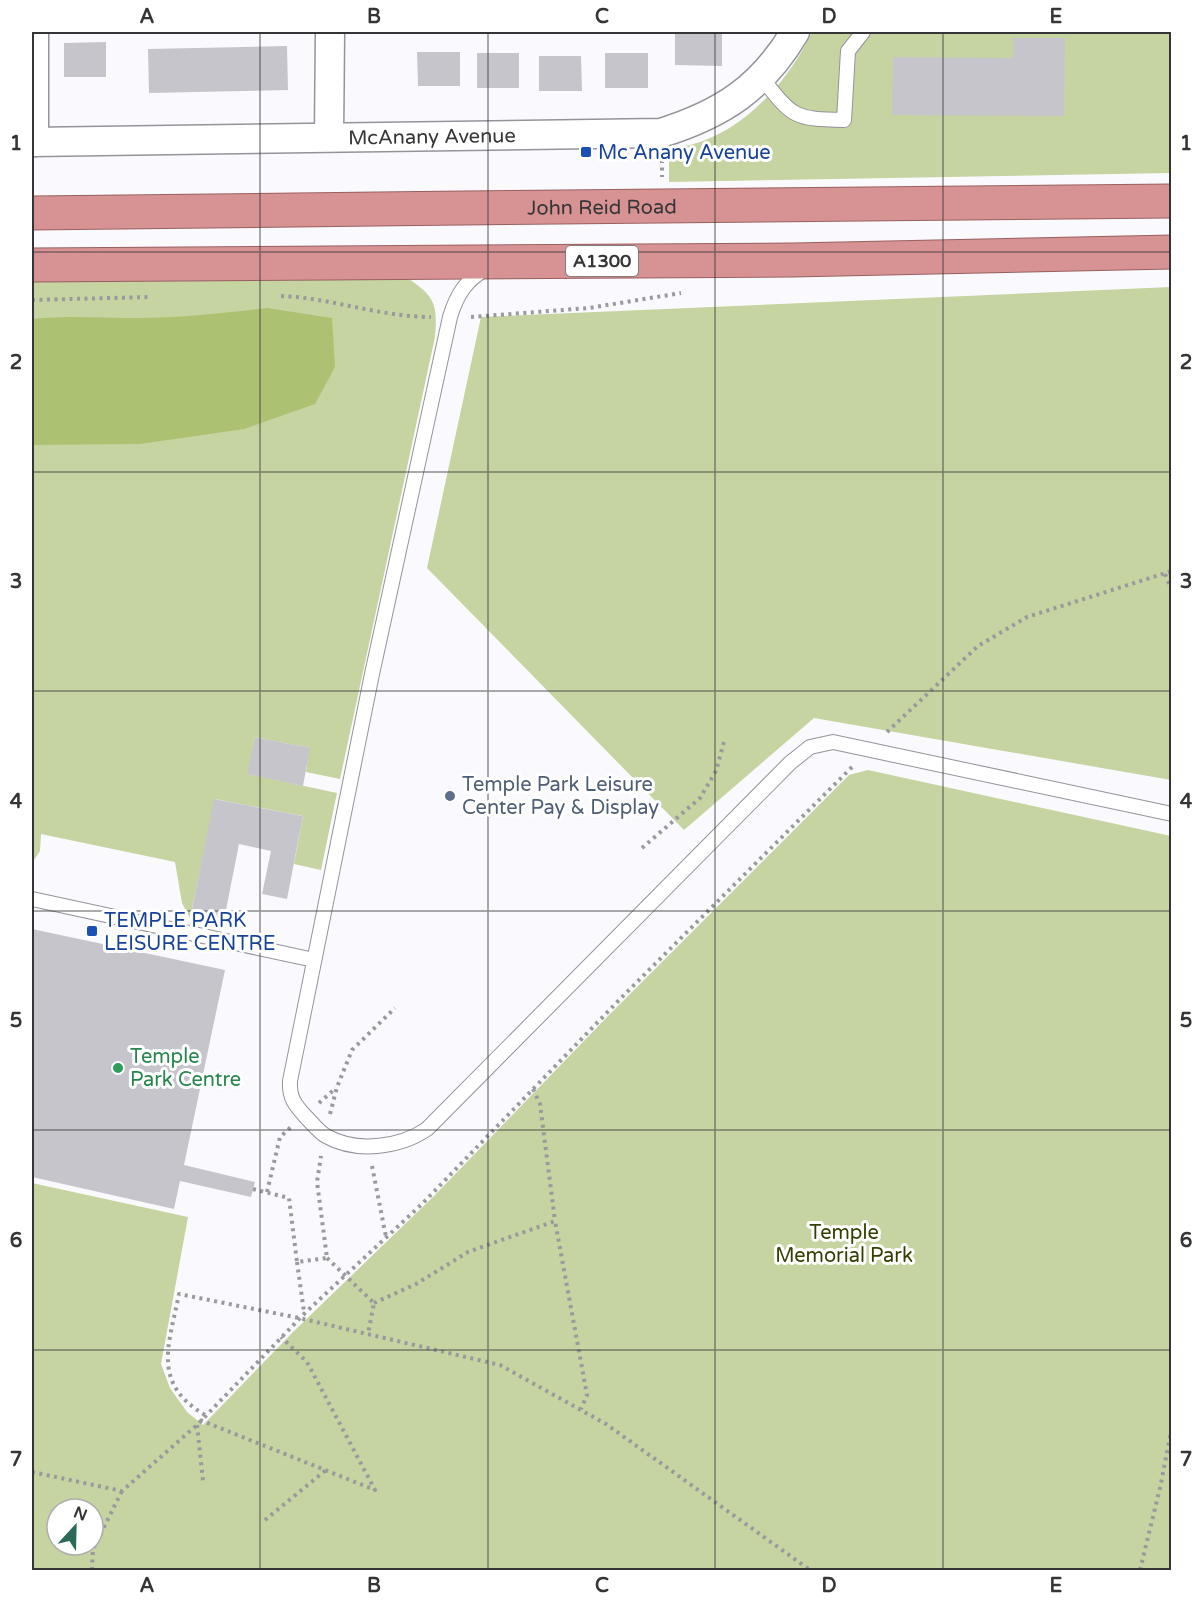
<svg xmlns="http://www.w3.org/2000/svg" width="1203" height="1602" font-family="'Varela Round',sans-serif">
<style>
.green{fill:#c5d4a0;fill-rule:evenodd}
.forest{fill:#adc172}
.building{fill:#c6c5cc}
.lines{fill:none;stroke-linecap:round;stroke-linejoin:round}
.service-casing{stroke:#94939a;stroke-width:16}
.minor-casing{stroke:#94939a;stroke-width:31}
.trunk-casing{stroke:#986061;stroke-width:35}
.path{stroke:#9a999d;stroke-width:4;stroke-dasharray:3 4.5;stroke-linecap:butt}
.service{stroke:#fff;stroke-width:14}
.minor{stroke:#fff;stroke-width:28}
.trunk{stroke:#d79293;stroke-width:33}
.grid{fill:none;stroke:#353437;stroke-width:1.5;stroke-opacity:0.55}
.transit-dot{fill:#1a4fb4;stroke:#fff;stroke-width:2}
.service-dot{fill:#5c6f8a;stroke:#fff;stroke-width:2}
.leisure-dot{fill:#2e9e5b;stroke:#fff;stroke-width:2}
.labels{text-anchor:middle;stroke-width:6;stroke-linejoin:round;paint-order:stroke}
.shield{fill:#fff;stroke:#727173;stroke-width:1.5}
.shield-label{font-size:18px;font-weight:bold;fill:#353437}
.street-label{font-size:20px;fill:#353437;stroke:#fff}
.transit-label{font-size:20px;fill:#164399;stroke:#fff;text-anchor:start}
.service-label{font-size:20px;fill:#4e5e75;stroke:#fff;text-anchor:start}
.leisure-label{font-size:20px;fill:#27864d;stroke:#fff;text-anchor:start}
.park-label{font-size:20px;fill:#333f01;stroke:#fff}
.neatline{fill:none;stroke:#353437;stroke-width:2}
.grid-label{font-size:20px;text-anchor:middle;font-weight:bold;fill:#353437}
</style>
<rect width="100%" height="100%" fill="#fafafe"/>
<path class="green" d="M 812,32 L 1171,32 L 1171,173 L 669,182 L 669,148 C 733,145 787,85 812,32 Z
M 406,277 C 434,296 438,302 435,337 L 340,779 L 306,772 L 309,748 L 255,737 L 248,774 L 337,793 L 321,870 L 294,864 L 303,816 L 215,799 L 190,918 L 182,903 L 175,862 L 41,834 L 40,851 L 32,863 L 32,279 Z
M 1171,287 L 1171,780 L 814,718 L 684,830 L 427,568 L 481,317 Z
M 868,770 L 1171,836 L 1171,1570 L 32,1570 L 32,1183 L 188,1217 L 161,1364 L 170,1388 L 187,1412 L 203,1425 L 294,1331 L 433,1197 L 610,1014 L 849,775 ZM 57,1509 L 93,1509 L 93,1545 L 57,1545 Z"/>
<path class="forest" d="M 267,308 L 332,318 L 335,367 L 315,404 L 244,429 L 140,444 L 32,445 L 32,319 C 68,315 102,318 138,318 C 181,318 224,313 267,308 Z"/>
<path class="building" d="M 675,32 L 722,32 L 722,66 L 675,65 Z
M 1013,38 L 1065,38 L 1064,116 L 892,115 L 893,57 L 1013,58 Z
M 106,42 L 106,77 L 64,77 L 64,43 Z
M 287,46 L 288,90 L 149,93 L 148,49 Z
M 417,52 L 460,52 L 460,86 L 418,86 Z
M 477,53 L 519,53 L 519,88 L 477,88 Z
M 605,53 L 648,53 L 648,88 L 605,88 Z
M 539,56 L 581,56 L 582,91 L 539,91 Z
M 255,737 L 310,748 L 303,786 L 247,774 Z
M 214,799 L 303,816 L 287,899 L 262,894 L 271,851 L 239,844 L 224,920 L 191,914 Z
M 32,929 L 225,970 L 184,1165 L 255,1182 L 251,1197 L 180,1181 L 174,1209 L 32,1177 Z"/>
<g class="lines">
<defs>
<path id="service" d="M 761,77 C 793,117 792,119 844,120 L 848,51 L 863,32
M 487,268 C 466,280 457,294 450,317 L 372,674 L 290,1081 C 289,1098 295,1105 306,1117 C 312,1123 319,1132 326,1136 C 356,1153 399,1148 427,1129 L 790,763 L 810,747 L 833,742 L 1172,814
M 32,899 L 314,960"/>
<g id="minor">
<path d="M 34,32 L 34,142"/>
<path d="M 329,136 L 330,32"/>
<path id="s1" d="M 32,142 L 661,133 C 722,114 762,88 795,32"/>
</g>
<g id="trunk">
<path id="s2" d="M 32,213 C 412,207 791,207 1172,201"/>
<path d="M 32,265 L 793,260 L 1172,252"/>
</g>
</defs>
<use href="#service" class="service-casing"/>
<use href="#minor" class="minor-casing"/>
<use href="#trunk" class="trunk-casing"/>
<path class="path" d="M 662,160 L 662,177
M 281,296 C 332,298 380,317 431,317
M 32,300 L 151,297
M 471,317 L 589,308 L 681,293
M 1165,574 L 1172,591
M 887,732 L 978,646 L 1027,617 L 1172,571
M 642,848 L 700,798 L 716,771 L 725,738
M 533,1089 L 540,1104 L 555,1221
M 319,1103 L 336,1088
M 330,1114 L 337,1087 L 352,1050 L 395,1008
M 372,1166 L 386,1237
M 253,1189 L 289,1198 L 297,1262 L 327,1258 L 317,1182 L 321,1156
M 267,1192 L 280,1137 L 291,1127
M 327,1258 L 374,1303 L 368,1334
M 297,1262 L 304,1312
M 374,1303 L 416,1284 L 468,1252 L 555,1221 L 587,1395 L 581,1409
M 205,1415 C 151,1383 169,1345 179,1294 L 299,1318 L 500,1365 L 606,1424 L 810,1570
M 200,1420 L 375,1490 L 307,1362 L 281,1337
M 197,1425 L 203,1481
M 32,1472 L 122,1491 L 197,1425 L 305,1313 L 422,1204 L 624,995 L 852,767
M 265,1520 L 326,1470
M 92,1570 L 93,1549 L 122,1491
M 1140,1570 L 1160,1488 L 1172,1427"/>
<use href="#service" class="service"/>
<use href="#minor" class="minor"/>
<use href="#trunk" class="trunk"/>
</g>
<path class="grid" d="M 260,32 L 260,1570M 488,32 L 488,1570M 715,32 L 715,1570M 943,32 L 943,1570M 32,252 L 1172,252M 32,472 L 1172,472M 32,691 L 1172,691M 32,911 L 1172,911M 32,1130 L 1172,1130M 32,1350 L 1172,1350"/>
<g class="transit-dot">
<rect x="580" y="146" width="12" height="12" rx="3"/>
<rect x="86" y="925" width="12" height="12" rx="3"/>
</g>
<circle class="service-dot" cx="450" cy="796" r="6"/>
<circle class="leisure-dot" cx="118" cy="1068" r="6"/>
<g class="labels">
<rect class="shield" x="566" y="246" width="72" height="30" rx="4.5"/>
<g class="shield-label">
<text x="602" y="267">A1300</text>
</g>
<g class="street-label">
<text dy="7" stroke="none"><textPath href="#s1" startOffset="400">McAnany Avenue</textPath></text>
<text dy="7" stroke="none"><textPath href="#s2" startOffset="570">John Reid Road</textPath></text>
</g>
<g class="transit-label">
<text x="598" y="159">Mc Anany Avenue</text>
<text x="104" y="927">TEMPLE PARK<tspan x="104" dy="23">LEISURE CENTRE</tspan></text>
</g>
<g class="service-label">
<text x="462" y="791">Temple Park Leisure<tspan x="462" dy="23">Center Pay &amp; Display</tspan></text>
</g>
<g class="leisure-label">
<text x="130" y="1063">Temple<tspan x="130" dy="23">Park Centre</tspan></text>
</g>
<g class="park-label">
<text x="844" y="1239">Temple<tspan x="844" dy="23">Memorial Park</tspan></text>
</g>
</g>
<rect width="1203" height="1602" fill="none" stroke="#ffffff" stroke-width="66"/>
<g transform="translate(75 1527) rotate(22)"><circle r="28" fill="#ffffff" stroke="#aeaeaf" stroke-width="1.5"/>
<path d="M0-4.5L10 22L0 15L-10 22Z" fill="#2b6a58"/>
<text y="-9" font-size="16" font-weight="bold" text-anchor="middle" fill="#353437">N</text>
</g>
<rect x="33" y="33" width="1137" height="1536" class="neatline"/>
<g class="grid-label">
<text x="147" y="23">A</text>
<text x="374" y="23">B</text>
<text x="602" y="23">C</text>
<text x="829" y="23">D</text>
<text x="1056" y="23">E</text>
<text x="16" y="150">1</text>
<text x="1186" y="150">1</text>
<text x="16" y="369">2</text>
<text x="1186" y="369">2</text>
<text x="16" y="588">3</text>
<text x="1186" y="588">3</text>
<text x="16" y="808">4</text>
<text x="1186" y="808">4</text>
<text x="16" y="1027">5</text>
<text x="1186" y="1027">5</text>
<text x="16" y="1247">6</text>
<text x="1186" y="1247">6</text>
<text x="16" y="1466">7</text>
<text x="1186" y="1466">7</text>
<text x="147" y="1592">A</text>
<text x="374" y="1592">B</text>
<text x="602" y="1592">C</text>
<text x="829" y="1592">D</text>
<text x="1056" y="1592">E</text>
</g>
</svg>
